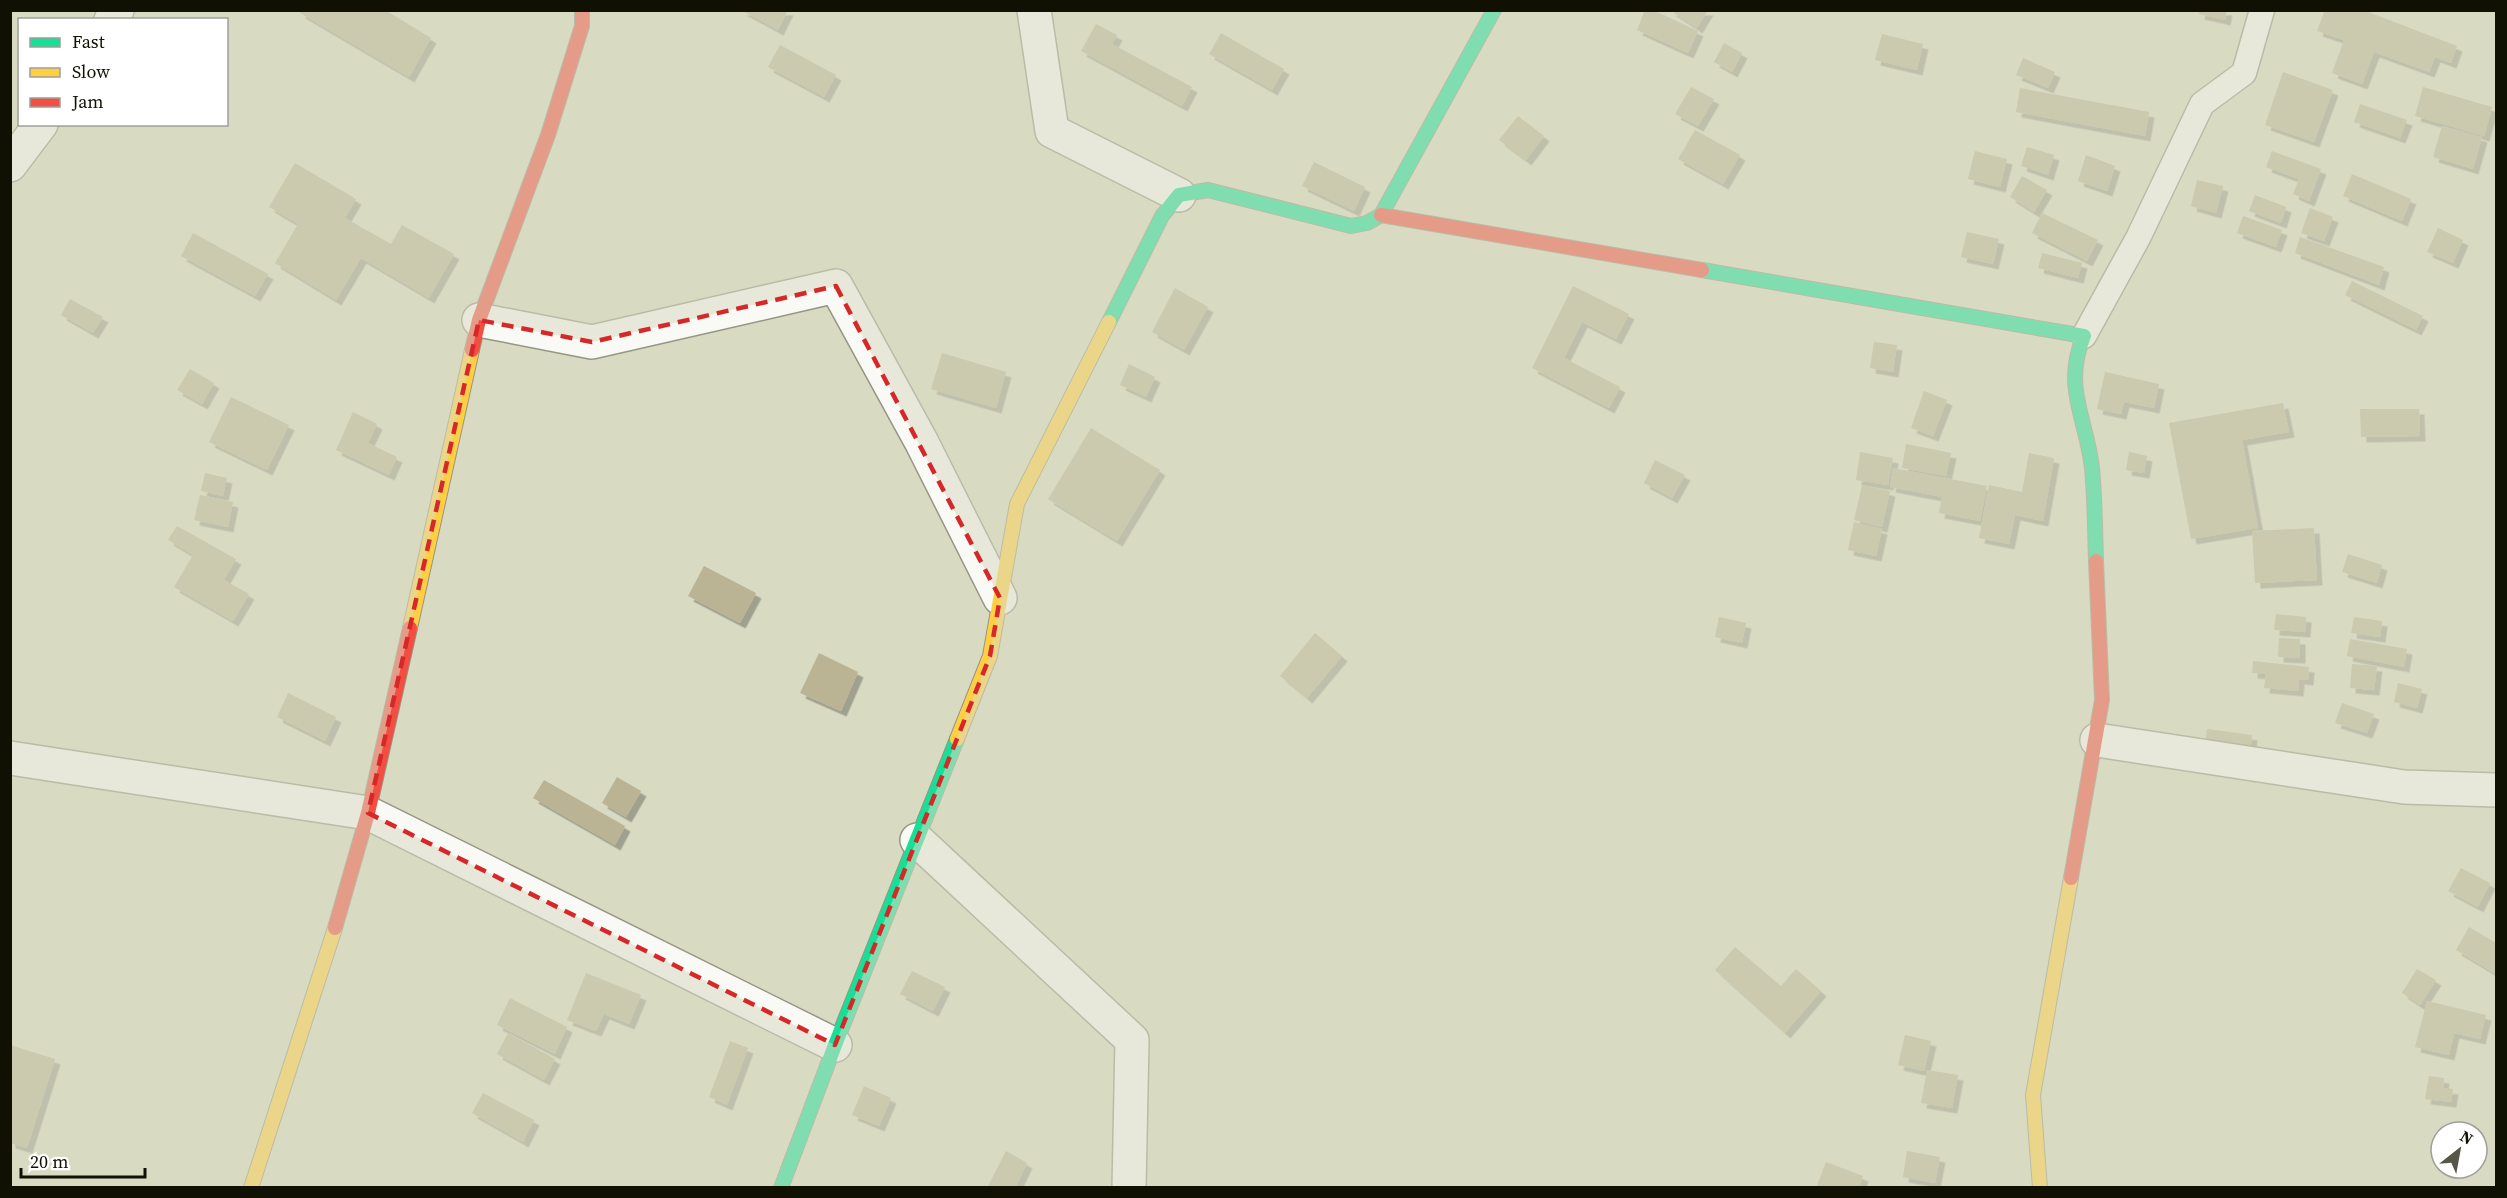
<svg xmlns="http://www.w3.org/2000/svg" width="2507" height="1198" font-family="'Source Serif 4',serif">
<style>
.building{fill:#bab394;filter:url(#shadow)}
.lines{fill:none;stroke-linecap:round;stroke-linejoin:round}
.lane-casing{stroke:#959683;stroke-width:27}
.street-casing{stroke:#959683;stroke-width:36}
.fast-casing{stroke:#959683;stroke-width:16}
.slow-casing{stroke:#959683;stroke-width:16}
.jam-casing{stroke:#959683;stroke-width:16}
.lane{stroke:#f9f9f6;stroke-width:24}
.street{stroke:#f9f9f6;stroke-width:33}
.fast{stroke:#16e098;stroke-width:14}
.slow{stroke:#ffcf43;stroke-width:14}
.jam{stroke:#f24e42;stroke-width:14}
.marked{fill:none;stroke:#d62828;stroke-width:4.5;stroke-dasharray:12 8;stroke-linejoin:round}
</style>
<defs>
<filter id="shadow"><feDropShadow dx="5.5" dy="5.5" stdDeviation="0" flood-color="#0004"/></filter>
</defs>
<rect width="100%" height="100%" fill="#d9dac2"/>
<path class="building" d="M 302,10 L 385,10 L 431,38 L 409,77 L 300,13 Z
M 741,10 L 788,10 L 778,30 Z
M 1645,10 L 1653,10 L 1698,31 L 1688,53 L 1637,30 Z
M 1670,10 L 1708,10 L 1697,28 Z
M 2200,10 L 2227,10 L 2225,20 L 2199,14 Z
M 2325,10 L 2363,10 L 2457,46 L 2451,63 L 2435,57 L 2429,72 L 2374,52 L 2362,84 L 2332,73 L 2344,40 L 2317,31 Z
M 1096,24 L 1117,35 L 1112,44 L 1192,87 L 1182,106 L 1081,51 Z
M 1221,33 L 1284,69 L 1272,90 L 1209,54 Z
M 1882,34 L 1923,44 L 1917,70 L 1875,60 Z
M 1724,43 L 1742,53 L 1732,72 L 1714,62 Z
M 780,45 L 836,75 L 824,97 L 768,67 Z
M 2023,58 L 2055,72 L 2048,88 L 2016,75 Z
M 2283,72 L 2333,90 L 2314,142 L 2265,125 Z
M 1691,87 L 1714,99 L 1698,126 L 1675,114 Z
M 2423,87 L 2492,107 L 2484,136 L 2415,116 Z
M 2020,88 L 2149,112 L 2145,136 L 2016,112 Z
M 2360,104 L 2407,120 L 2400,138 L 2354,122 Z
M 1518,116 L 1544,136 L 1526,160 L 1499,140 Z
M 2442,126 L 2482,137 L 2473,169 L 2433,157 Z
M 1695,130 L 1740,155 L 1723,184 L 1678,159 Z
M 2027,147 L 2054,155 L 2048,175 L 2021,166 Z
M 1975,151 L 2007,159 L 2000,187 L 1968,179 Z
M 2272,151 L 2321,169 L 2309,201 L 2293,194 L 2299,179 L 2266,167 Z
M 2086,155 L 2115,166 L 2107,191 L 2078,181 Z
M 1314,162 L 1365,187 L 1354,211 L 1302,186 Z
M 295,163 L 356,199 L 345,218 L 391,244 L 402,225 L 454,254 L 429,298 L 361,258 L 336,300 L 275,263 L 298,224 L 269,207 Z
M 2352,174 L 2411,199 L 2402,221 L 2343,196 Z
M 2022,176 L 2047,190 L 2034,212 L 2010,197 Z
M 2197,180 L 2223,186 L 2216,213 L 2191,206 Z
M 2255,195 L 2286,207 L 2281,223 L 2249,211 Z
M 2310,208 L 2333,217 L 2324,241 L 2301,233 Z
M 2042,213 L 2098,240 L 2087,261 L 2032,233 Z
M 2243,216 L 2282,230 L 2276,247 L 2237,233 Z
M 2438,228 L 2463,240 L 2453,263 L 2427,252 Z
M 1967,232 L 1999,239 L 1993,264 L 1961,257 Z
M 193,233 L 268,274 L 255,296 L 181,256 Z
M 2300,237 L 2384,267 L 2379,285 L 2295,253 Z
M 2042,253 L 2082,263 L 2078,278 L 2038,268 Z
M 2352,281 L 2423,316 L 2416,330 L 2345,295 Z
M 1573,286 L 1629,314 L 1616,339 L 1582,322 L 1564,358 L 1620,387 L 1609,408 L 1532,368 Z
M 1175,288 L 1208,307 L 1184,350 L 1152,332 Z
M 70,299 L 103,317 L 93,333 L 61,315 Z
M 1874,342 L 1897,345 L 1893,372 L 1870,368 Z
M 942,353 L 1006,372 L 996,408 L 931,389 Z
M 1129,364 L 1155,377 L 1146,397 L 1120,385 Z
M 190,369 L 214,383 L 202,404 L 177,390 Z
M 2105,372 L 2159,384 L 2154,408 L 2124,402 L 2121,414 L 2097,409 Z
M 1924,391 L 1947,400 L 1933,436 L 1911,428 Z
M 231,397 L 289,425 L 267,470 L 209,442 Z
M 2283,403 L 2289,432 L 2242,440 L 2258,528 L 2191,539 L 2169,423 Z
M 2360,409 L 2419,409 L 2420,436 L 2361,437 Z
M 353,412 L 377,424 L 368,443 L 397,457 L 389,475 L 336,450 Z
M 1091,428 L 1160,470 L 1117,541 L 1048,499 Z
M 1906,444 L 1951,453 L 1946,476 L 1902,468 Z
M 1860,452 L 1893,458 L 1888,485 L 1856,480 Z
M 2129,452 L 2147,456 L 2144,473 L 2126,470 Z
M 2029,453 L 2054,458 L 2043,521 L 2015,515 L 2009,544 L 1979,538 L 1989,485 L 2022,492 Z
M 1655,460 L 1685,475 L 1672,498 L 1644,483 Z
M 1893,468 L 1987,486 L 1980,521 L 1939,513 L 1942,497 L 1890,487 Z
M 205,473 L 227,478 L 223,496 L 201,491 Z
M 1862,485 L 1890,491 L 1882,527 L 1854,520 Z
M 200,495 L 233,502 L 228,527 L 194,520 Z
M 1854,522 L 1882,529 L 1876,556 L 1848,550 Z
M 177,526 L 236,559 L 224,580 L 249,594 L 233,621 L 174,587 L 193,555 L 168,540 Z
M 2314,528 L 2317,580 L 2255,583 L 2252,531 Z
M 2348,554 L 2382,565 L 2377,583 L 2342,572 Z
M 704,566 L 756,593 L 740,623 L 688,596 Z
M 2276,614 L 2306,617 L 2305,632 L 2274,630 Z
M 1719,617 L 1746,623 L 1742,643 L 1715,637 Z
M 2354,617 L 2382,621 L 2380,637 L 2351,633 Z
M 1315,633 L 1342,656 L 1307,698 L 1280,676 Z
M 2279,638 L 2300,639 L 2300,658 L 2278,657 Z
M 2350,639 L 2407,649 L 2404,667 L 2347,656 Z
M 819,653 L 858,672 L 841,711 L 800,693 Z
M 2253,661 L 2309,667 L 2308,680 L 2299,679 L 2298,691 L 2264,688 L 2266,674 L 2252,673 Z
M 2352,664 L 2377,666 L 2374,690 L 2350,688 Z
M 2398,683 L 2422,689 L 2417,708 L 2394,702 Z
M 288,693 L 336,717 L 325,741 L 277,717 Z
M 2342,703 L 2374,714 L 2367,733 L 2335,723 Z
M 2207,729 L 2252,735 L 2250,754 L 2205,749 Z
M 617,777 L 641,791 L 626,817 L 602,803 Z
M 544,780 L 625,826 L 615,845 L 533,798 Z
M 2461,868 L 2490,883 L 2478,907 L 2448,891 Z
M 2469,927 L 2496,943 L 2496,974 L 2456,950 Z
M 1735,947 L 1781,986 L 1796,969 L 1821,991 L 1785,1033 L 1715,970 Z
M 2417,969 L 2436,980 L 2420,1005 L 2402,993 Z
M 912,971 L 945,987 L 933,1011 L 900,994 Z
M 586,973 L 641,995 L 629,1024 L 604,1014 L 596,1031 L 567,1020 Z
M 510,998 L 567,1027 L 555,1054 L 497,1025 Z
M 2427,1001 L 2486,1015 L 2480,1039 L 2454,1033 L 2449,1055 L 2415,1047 Z
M 508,1033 L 555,1059 L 544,1080 L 497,1054 Z
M 1905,1035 L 1931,1041 L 1924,1071 L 1898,1065 Z
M 730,1041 L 748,1048 L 727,1105 L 709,1097 Z
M 10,1045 L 55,1059 L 27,1148 L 10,1143 Z
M 1927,1070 L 1958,1075 L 1952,1108 L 1921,1103 Z
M 2429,1076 L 2444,1078 L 2443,1088 L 2453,1089 L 2451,1102 L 2425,1099 Z
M 864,1086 L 891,1098 L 879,1126 L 852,1115 Z
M 483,1093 L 534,1120 L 523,1142 L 472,1113 Z
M 1006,1151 L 1027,1163 L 1015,1188 L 987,1188 Z
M 1907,1151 L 1940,1157 L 1935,1183 L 1903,1177 Z
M 1826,1162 L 1863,1176 L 1859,1188 L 1816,1188 Z"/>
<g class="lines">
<defs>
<path id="lane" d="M 2084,336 L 2138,238 L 2202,104 L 2244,73 L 2262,10"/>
<path id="street" d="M 1034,10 L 1052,131 L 1179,195
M 111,20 L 117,10
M 10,165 L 41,124
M 479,320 L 592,342 L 836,286 L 921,441 L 1000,598
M 2097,740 L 2404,787 L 2496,790
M 10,758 L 368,813 L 835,1045
M 917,840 L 1132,1040 L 1129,1188"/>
<path id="fast" d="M 1702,270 L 2084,336 C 2062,386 2087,420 2092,468 C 2095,499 2095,530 2096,561
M 1109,322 L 1162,216 L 1179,195 L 1208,190 L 1351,226 L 1367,223 L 1381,215 L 1494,10
M 781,1188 L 835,1045 L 957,739"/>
<path id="slow" d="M 410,628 L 472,350
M 957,739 L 990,656 L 1017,504 L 1109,322
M 251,1188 L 335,928
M 2040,1188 L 2033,1095 L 2071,878"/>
<path id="jam" d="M 1381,215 L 1702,270
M 472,350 L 479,320 L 548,135 L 582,26 L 582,10
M 2071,878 L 2102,700 L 2096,561
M 335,928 L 368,813 L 410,628"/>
</defs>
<use href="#lane" class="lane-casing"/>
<use href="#street" class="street-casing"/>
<use href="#fast" class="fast-casing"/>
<use href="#slow" class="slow-casing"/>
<use href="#jam" class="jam-casing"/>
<use href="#lane" class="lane"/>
<use href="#street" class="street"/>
<use href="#fast" class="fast"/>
<use href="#slow" class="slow"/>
<use href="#jam" class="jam"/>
</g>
<path d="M0 0H2507V1198H0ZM 836,286 L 1000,598 L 990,656 L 835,1045 L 368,813 L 479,320 L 592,342 Z" fill="#d9dac2" fill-opacity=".55" fill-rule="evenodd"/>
<path class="marked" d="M 836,286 L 1000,598 L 990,656 L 835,1045 L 368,813 L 479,320 L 592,342 Z"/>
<rect width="2507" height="1198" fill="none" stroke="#101003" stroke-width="24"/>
<rect x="18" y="18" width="210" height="108" fill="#ffffff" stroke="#9f9f9a" stroke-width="1.5"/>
<rect x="30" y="38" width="30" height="9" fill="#16e098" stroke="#9f9f9a" stroke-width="1.5"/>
<text x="72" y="48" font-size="18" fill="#101003">Fast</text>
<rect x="30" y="68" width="30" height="9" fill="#ffcf43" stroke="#9f9f9a" stroke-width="1.5"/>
<text x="72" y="78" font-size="18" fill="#101003">Slow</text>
<rect x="30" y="98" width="30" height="9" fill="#f24e42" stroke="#9f9f9a" stroke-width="1.5"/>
<text x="72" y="108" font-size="18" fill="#101003">Jam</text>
<g transform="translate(2459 1150) rotate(31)"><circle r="28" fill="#ffffff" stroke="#9f9f9a" stroke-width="1.5"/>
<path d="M0-4.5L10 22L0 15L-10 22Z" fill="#565746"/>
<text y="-9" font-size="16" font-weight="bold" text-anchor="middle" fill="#101003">N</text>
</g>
<path d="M21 1168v9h124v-9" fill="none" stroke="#101003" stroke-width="3"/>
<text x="30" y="1168" font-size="18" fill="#101003" stroke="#ffffff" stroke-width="4.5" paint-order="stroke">20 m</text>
</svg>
